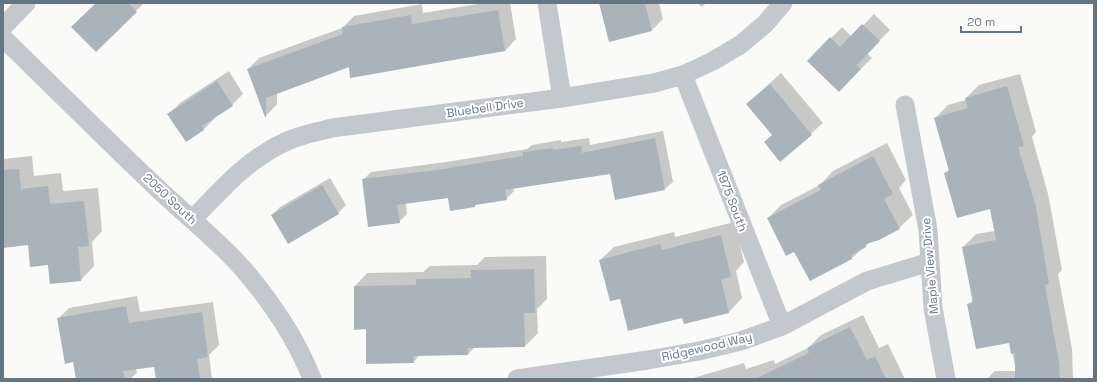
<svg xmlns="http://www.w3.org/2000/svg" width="1097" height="382" font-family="'Space Grotesk',sans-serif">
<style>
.shadow{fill:#0003}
.building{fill:#aab3b9}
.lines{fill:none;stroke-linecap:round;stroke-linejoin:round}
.minor{stroke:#c3c8cc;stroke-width:19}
.labels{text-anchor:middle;stroke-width:4;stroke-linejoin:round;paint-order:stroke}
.street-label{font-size:12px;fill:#657683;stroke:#fff}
</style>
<rect width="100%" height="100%" fill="#fafaf8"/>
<path class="shadow" d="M 97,3 L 144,3 L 96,51 Z
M 484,3 L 510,3 L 516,39 L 505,51 L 349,66 L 277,93 L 277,104 L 266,116 L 248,69 L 259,58 L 342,28 L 354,16 L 422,4 L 423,13 Z
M 600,3 L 659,3 L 663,19 L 652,30 Z
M 697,3 L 706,3 L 702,7 Z
M 874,14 L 890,30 L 867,53 L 872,58 L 839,90 L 809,61 L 842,27 L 852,37 Z
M 229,71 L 243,94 L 232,105 L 214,117 L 215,118 L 204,129 L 186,141 L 169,114 L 180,103 Z
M 781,73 L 823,123 L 780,160 L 773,134 L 747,104 Z
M 1020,74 L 1036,132 L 1032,137 L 1048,194 L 1062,270 L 1058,274 L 1072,349 L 1073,379 L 987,379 L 995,371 L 1016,371 L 1010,342 L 968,304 L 973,300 L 963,247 L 976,234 L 995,231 L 991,207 L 945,173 L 950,169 L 935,118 L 948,105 L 966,100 L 966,98 L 979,85 Z
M 663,131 L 673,182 L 665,189 L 611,173 L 513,187 L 514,191 L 506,199 L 477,204 L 475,206 L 449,197 L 406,203 L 407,214 L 399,222 L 363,180 L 371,172 L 446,162 L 527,149 L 532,145 L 561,140 L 561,142 L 589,138 L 590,145 Z
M 887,143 L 906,180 L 899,188 L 913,215 L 899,228 L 870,242 L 852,258 L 810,280 L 795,250 L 768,218 L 781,205 L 820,185 L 833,171 Z
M 32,156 L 34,176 L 61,173 L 63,191 L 98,188 L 102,231 L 92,242 L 94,266 L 81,280 L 50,283 L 48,264 L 29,244 L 3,247 L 3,159 Z
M 330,178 L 346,205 L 338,213 L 272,215 L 280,207 Z
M 734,222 L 744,262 L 736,271 L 742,298 L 729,312 L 684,323 L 683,317 L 620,297 L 600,260 L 614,247 L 674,232 L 675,237 Z
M 546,256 L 547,299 L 537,309 L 538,333 L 525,346 L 475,347 L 468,354 L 421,354 L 413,362 L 367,328 L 355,286 L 367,273 L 423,272 L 430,266 L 477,265 L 485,257 Z
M 137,296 L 140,312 L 213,302 L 219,345 L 209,355 L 212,379 L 157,379 L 155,366 L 136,368 L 137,373 L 130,379 L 77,379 L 74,361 L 58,319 L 69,308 Z
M 863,315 L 879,348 L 888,344 L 905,379 L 690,379 L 744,363 L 746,369 L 774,360 L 775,364 L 808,348 L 821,335 Z"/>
<path class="building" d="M 96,3 L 128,3 L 137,12 L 96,52 L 71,27 Z
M 599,3 L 645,3 L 652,31 L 609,42 Z
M 498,10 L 505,51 L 350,78 L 349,67 L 266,98 L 266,117 L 265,117 L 247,69 L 343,34 L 342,27 L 411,15 L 412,24 Z
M 862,24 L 880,41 L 857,65 L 861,69 L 839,92 L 807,61 L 830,37 L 840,47 Z
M 217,81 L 233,106 L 202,126 L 204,130 L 186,142 L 167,114 Z
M 770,84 L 812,135 L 780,162 L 764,142 L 772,135 L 746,104 Z
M 1007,86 L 1024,146 L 1018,147 L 1036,207 L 1049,284 L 1045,285 L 1059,363 L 1060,379 L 1015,379 L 1015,353 L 1011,354 L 1009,343 L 976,349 L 967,304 L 973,303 L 962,247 L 996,240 L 990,209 L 957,218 L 944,173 L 949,171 L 934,118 L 968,108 L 965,98 Z
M 655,138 L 665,190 L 615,200 L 610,174 L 505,190 L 507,200 L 475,205 L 475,207 L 450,211 L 448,198 L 397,205 L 400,223 L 368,227 L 362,179 L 437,170 L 523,156 L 523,152 L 553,148 L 553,150 L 581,146 L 582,153 Z
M 873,156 L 893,194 L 884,199 L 900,229 L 879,240 L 866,244 L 866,247 L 851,255 L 852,259 L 810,281 L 794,252 L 786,256 L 767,218 L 821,190 L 818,185 Z
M 19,169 L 21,189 L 48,186 L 50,204 L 84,201 L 89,246 L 78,247 L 81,281 L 50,284 L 48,265 L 30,267 L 28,245 L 3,248 L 3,170 Z
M 322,185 L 339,214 L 288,244 L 271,215 Z
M 721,235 L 731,277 L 721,279 L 729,313 L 684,324 L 682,318 L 628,331 L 620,299 L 610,301 L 599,260 L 660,244 L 662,250 Z
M 534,269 L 535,313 L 524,313 L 525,347 L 468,348 L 468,355 L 413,356 L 414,363 L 366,364 L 366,329 L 354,330 L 354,286 L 416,285 L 416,279 L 471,278 L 471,270 Z
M 126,306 L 129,323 L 202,312 L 208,357 L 197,359 L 200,379 L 156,379 L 154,367 L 123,371 L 125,379 L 76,379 L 73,362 L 65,364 L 57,318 Z
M 850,327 L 867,360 L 875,356 L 886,379 L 755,379 L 809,353 L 807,348 Z"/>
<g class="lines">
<path class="minor" d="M 547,3 L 562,98
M 3,27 L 26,3
M 3,38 C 53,86 102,136 153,184 C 183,213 217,239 245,271 C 272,303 297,340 312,379
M 683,75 L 782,326
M 905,105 L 928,230 L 933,308 L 946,379
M 192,220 C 221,190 246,160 285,142 C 299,135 316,132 332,128 L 562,98 L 654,83 L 683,75 L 713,61 L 740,45 L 765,24 L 783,3
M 517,379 L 648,360 L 699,351 L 741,341 L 782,326 L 867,281 L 930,262"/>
</g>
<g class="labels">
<g class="street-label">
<text transform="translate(485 108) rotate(-8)" y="4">Bluebell Drive</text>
<text transform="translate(170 199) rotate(43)" y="4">2050 South</text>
<text transform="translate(732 201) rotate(69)" y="4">1975 South</text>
<text transform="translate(930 266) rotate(-95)" y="4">Maple View Drive</text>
<text transform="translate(707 347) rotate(-13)" y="4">Ridgewood Way</text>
</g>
</g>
<rect width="1097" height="382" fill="none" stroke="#657683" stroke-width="8"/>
<path d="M961 26v6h60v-6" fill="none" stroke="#657683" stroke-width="2"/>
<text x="967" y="26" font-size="12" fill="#657683" stroke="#ffffff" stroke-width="3" paint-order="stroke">20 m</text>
</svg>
